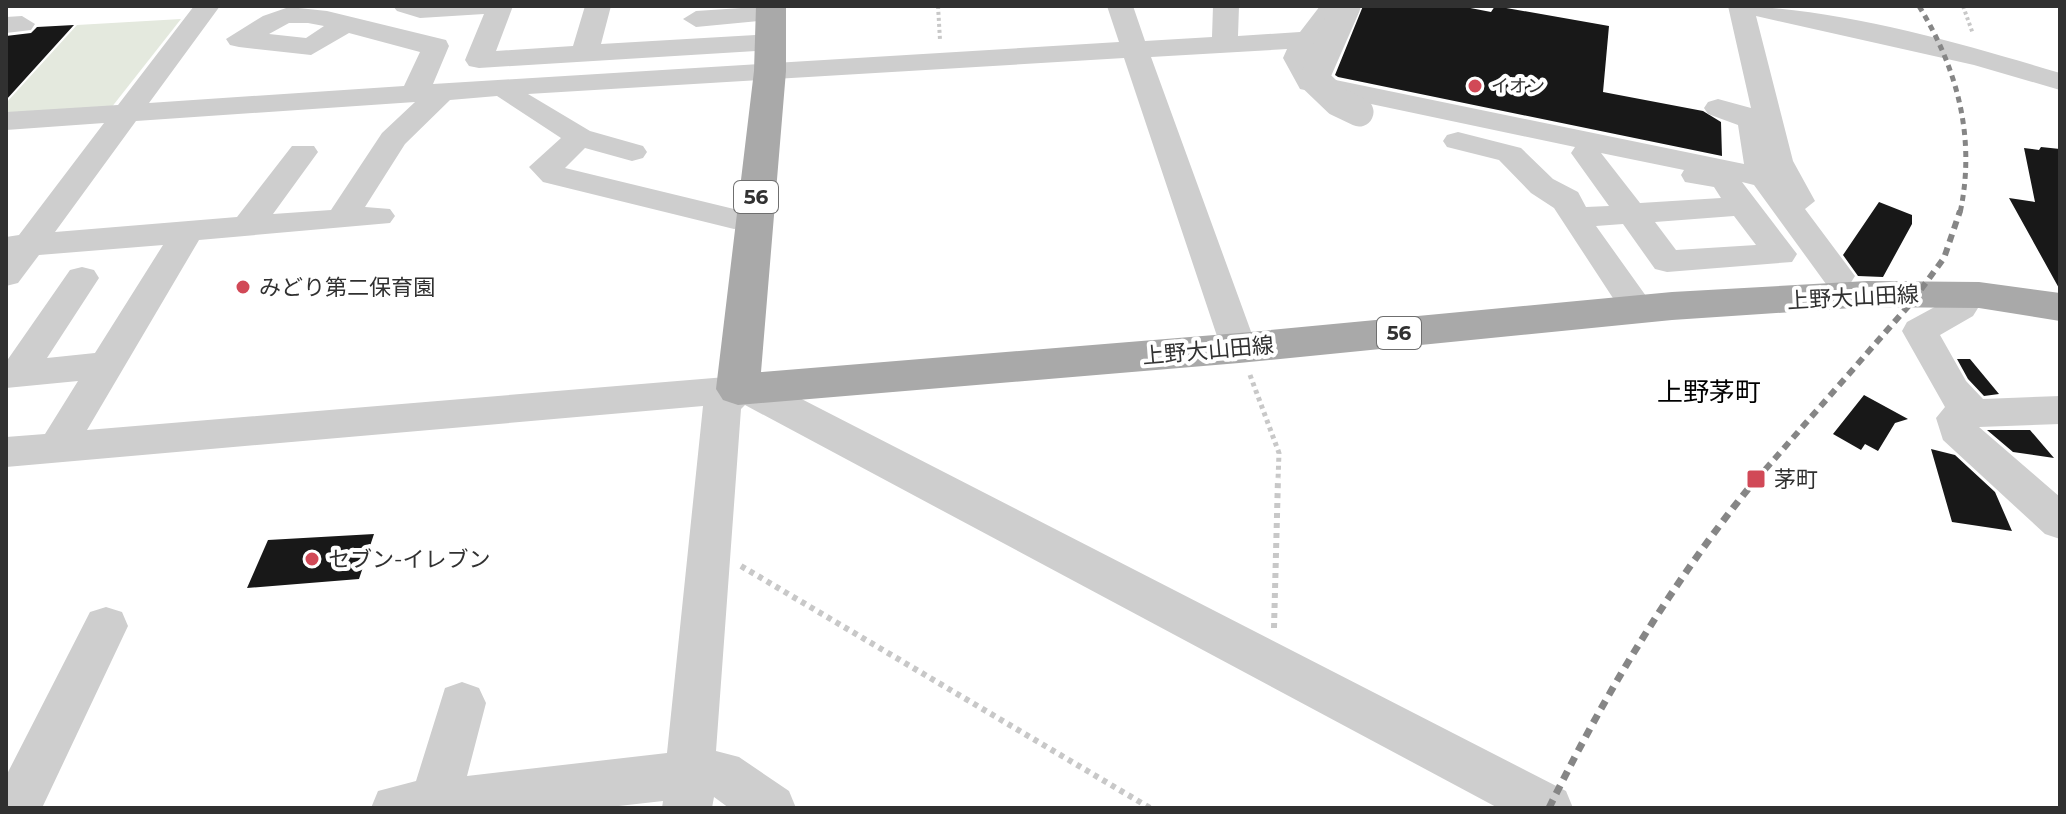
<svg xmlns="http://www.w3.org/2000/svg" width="2066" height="814" font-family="Montserrat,'Noto Sans JP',sans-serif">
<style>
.green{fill:#e4e9de}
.building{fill:#181818}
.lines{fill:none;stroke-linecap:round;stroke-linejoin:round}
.path-far2{stroke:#c8c8c8;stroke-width:4;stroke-dasharray:3 3;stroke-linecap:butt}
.path-far1{stroke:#c8c8c8;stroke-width:5;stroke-dasharray:4 4;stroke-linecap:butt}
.path{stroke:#c8c8c8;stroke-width:6;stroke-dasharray:5 5;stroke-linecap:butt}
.minor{fill:#cecece;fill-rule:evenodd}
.major{fill:#a9a9a9;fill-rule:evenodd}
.rail-far2{stroke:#868686;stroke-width:5;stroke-dasharray:6 5;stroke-linecap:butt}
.rail-far1{stroke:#868686;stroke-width:6;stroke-dasharray:8 6;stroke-linecap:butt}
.rail{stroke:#868686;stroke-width:7;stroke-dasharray:9 7;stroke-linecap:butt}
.minor-bridge{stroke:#cecece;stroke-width:29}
.poi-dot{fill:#d14957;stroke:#fff;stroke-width:3}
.labels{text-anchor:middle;stroke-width:8;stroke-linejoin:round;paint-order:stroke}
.far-poi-label{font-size:18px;fill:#313131;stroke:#fff;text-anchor:start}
.shield{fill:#fff;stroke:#6f6f6f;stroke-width:2}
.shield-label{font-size:20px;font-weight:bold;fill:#313131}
.poi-label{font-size:22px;fill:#313131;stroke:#fff;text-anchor:start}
.street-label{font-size:22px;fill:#313131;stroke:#fff}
.quarter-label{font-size:26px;fill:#000;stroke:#fff}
</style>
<rect width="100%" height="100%" fill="#fff"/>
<path class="green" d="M 181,19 L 111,108 L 6,114 L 6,103 L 77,25 Z"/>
<path class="building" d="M 1363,6 L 1460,6 L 1491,12 L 1495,6 L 1609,26 L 1603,92 L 1703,111 L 1721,122 L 1722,156 L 1338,77 L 1335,75 Z
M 74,25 L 6,100 L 6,36 L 31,33 L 37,27 Z
M 2041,147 L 2060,149 L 2060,290 L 2009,198 L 2035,202 L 2024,148 L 2039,150 Z
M 1879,202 L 1912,215 L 1912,224 L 1883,277 L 1858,276 L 1843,255 Z
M 1957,359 L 1970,359 L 1999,394 L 1984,396 L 1968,379 Z
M 1864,395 L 1908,419 L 1895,423 L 1878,451 L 1865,444 L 1861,450 L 1833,434 Z
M 1987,430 L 2030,430 L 2054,458 L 2013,452 Z
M 1931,449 L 1955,455 L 1995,492 L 2012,531 L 1952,522 Z
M 374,534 L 359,579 L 247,588 L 268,540 Z"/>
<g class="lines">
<path class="path-far2" d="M 938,6 L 940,40
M 1963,6 L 1973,34"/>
<path class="path-far1" d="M 1250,375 L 1279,453 L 1278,480"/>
<path class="path" d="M 741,566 L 1150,808
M 1274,628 L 1278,478"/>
<path class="minor" d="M 194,6 L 220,6 L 149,103 L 404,86 L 420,52 L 349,33 L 311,55 L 239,47 L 230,45 L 226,39 L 263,16 L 289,7 L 327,11 L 446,40 L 449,46 L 433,84 L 1119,42 L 1107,6 L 1133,6 L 1145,41 L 1212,37 L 1213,6 L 1239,6 L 1238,36 L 1300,32 L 1320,6 L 1346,6 L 1323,42 L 1315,45 L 1311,58 L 1321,77 L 1744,164 L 1738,125 L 1708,114 L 1704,108 L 1708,102 L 1718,99 L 1751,108 L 1728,6 C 1832,6 1960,43 2060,73 L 2060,90 L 1974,65 L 1756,16 L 1793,161 L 1815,201 L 1805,209 L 1855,276 L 1850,284 L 1838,287 L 1826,284 L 1754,185 L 1742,182 L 1797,254 L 1792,262 L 1667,272 L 1655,269 L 1623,224 L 1596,226 L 1656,310 L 1650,318 L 1638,322 L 1626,318 L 1554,208 L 1531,193 L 1499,160 L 1447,147 L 1443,141 L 1447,135 L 1458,132 L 1521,148 L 1553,179 L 1578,192 L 1586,207 L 1609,206 L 1571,153 L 1575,147 L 1300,89 L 1283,58 L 1287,49 L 1151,57 L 1257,348 L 1252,357 L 1239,361 L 1226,357 L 1221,348 L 1124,58 L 528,94 L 590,131 L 643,146 L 647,152 L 643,158 L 632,161 L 585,148 L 565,168 L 734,209 L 765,210 L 770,217 L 765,224 L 734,229 L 543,182 L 529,167 L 561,138 L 497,96 L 450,100 L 405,144 L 365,207 L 390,209 L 395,216 L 390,223 L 199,240 L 87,430 L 738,376 L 784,390 L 1566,791 L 1573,808 L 1498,808 L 745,405 L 741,409 L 716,751 L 739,757 L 789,791 L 796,808 L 729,808 L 714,797 L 712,808 L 662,808 L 663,801 L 601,808 L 371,808 L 378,791 L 416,781 L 445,688 L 462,682 L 479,688 L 486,703 L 467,776 L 667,753 L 703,406 L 6,467 L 6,437 L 45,434 L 78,381 L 6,388 L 6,362 L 70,270 L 82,267 L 94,270 L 99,278 L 47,358 L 95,353 L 163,245 L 39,255 L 18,283 L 6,286 L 6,237 L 19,235 L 104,123 L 6,130 L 6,112 L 118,105 ZM 308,23 L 324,26 L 306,38 L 269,34 L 289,23 ZM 415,102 L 382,133 L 331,210 L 273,214 L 318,152 L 314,146 L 292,146 L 237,217 L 55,232 L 136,121 ZM 1601,153 L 1684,170 L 1681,175 L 1685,182 L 1714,187 L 1721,198 L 1640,203 ZM 1734,216 L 1756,245 L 1676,250 L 1655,222 Z
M 393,6 L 513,6 L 496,51 L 573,46 L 585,6 L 611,6 L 601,44 L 771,34 L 780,36 L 784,42 L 780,48 L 771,50 L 479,68 L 469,66 L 465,60 L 484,14 L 420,18 L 397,11 Z
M 771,6 L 780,9 L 784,14 L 780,19 L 696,27 L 683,19 L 696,11 Z
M 22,16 L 35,24 L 31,30 L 6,33 L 6,17 Z
M 1957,283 L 1969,286 L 1978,308 L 1973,316 L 1940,335 L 1966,381 L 1983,399 L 2060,396 L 2060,424 L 1979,427 L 2060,497 L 2060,539 L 2045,534 L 1943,440 L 1936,418 L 1945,407 L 1902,331 L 1907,322 L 1942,303 L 1940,294 L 1945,286 Z
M 106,607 L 122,612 L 128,626 L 42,808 L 6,808 L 6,776 L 90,612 Z"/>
<path class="major" d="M 756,6 L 786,6 L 786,71 L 761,372 L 1239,333 L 1672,292 L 1867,281 L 1979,282 L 2060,293 L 2060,321 L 1979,308 L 1867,307 L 1672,320 L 1239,363 L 738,405 L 723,400 L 716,389 L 754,71 Z"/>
<path class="rail-far2" d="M 1919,6 C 1958,70 1976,139 1960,213"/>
<path class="rail-far1" d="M 1756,480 L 1911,303 L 1944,258 L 1960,211"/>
<path class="rail" d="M 1549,808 C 1607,690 1674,579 1757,478"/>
<path class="minor-bridge" d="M 1346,6 L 1314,79 L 1338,102 L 1359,112"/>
</g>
<g class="poi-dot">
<circle cx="1475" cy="86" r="8"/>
<circle cx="243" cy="287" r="8"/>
<rect x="1746" y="469" width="20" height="20" rx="4"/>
<circle cx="312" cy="559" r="8"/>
</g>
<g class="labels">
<g class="far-poi-label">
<text x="1491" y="92">イオン</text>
</g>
<g class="shield">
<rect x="734" y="181" width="44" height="32" rx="6"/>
<rect x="1377" y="317" width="44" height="32" rx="6"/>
</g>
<g class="shield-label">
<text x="756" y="204">56</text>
<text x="1399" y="340">56</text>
</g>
<g class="poi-label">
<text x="259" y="295">みどり第二保育園</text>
<text x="1774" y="487">茅町</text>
<text x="328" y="567">セブン-イレブン</text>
</g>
<g class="street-label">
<text transform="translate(1853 297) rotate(-3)" y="8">上野大山田線</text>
<text transform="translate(1208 350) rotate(-5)" y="8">上野大山田線</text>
</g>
<g class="quarter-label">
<text x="1709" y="401">上野茅町</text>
</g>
</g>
<rect width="2066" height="814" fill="none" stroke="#313131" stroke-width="16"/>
</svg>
